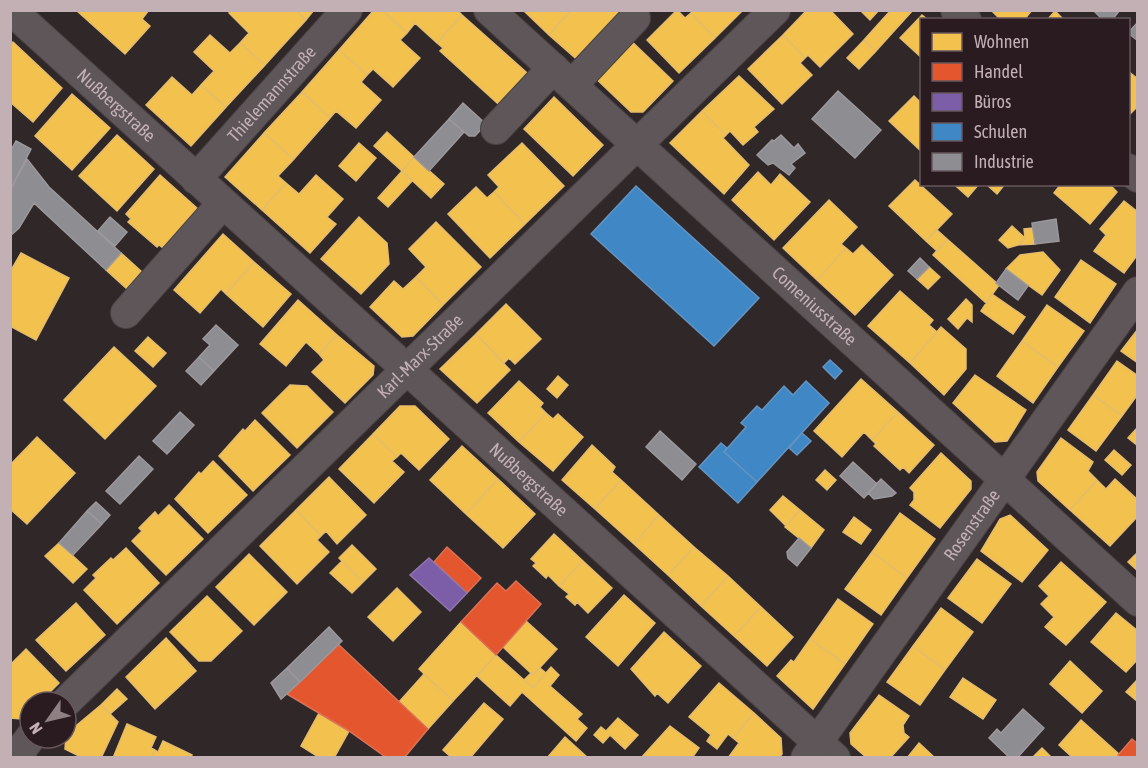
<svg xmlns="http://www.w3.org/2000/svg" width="1148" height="768" font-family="'Asap Condensed',sans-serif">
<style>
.homes{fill:#f2c14e;stroke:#e4bc6d;stroke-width:1.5}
.shops{fill:#e4572e;stroke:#da7256;stroke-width:1.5}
.offices{fill:#7b5ea7;stroke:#9077ab;stroke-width:1.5}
.schools{fill:#3f88c5;stroke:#6694c0;stroke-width:1.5}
.industry{fill:#8d8d92;stroke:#9d989c;stroke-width:1.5}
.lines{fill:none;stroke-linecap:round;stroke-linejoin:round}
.minor-casing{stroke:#494244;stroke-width:32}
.minor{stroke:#5f5659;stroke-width:30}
.labels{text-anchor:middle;stroke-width:6;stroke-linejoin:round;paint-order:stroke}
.street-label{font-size:18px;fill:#c2b0b5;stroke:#2a1b20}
</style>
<rect width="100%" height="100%" fill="#302729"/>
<path class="homes" d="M 76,10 L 149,10 L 142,19 L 150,26 L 125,54 Z
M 231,10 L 296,10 L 306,20 L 265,65 L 240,43 L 249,33 L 229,13 Z
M 296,10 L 314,10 L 306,20 Z
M 374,10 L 382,10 L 407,33 L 400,40 L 420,58 L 393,87 L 373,69 L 367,75 L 339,50 Z
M 382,10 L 457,10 L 462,15 L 437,43 L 415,23 L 407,33 Z
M 523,10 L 571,10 L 549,35 Z
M 571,10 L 622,10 L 582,64 L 549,35 Z
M 677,10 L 685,18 L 691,13 L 715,38 L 679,73 L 647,40 Z
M 693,10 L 743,10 L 715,38 L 691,13 Z
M 807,10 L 830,10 L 853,34 L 820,67 L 808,55 L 805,58 L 783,35 Z
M 860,10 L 879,10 L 870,20 Z
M 891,10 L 913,10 L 876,51 L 864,40 Z
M 991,10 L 1032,10 L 1024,20 L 1001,20 Z
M 1055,11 L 1064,20 L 1047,20 Z
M 462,15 L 535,80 L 507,112 L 440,51 L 443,48 L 437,43 Z
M 922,15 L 928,20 L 922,20 L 922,58 L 900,38 Z
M 210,35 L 230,53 L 240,43 L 265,65 L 226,107 L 201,85 L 214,71 L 194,52 Z
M 625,35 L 673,81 L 643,112 L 631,112 L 589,72 Z
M 783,35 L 805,58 L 800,63 L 812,75 L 782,104 L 748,69 Z
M 864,40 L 876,51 L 859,69 L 847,58 Z
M 13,42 L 62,88 L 33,122 L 10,102 L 10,45 Z
M 339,50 L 367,75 L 361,82 L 381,100 L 356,128 L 336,111 L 330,118 L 302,92 Z
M 1128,71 L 1138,79 L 1138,106 L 1128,116 Z
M 739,76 L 774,109 L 754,127 L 758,132 L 743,145 L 730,131 L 726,135 L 702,111 Z
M 172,77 L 192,95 L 201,85 L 226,107 L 191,146 L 146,105 Z
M 302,92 L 330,118 L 294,159 L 264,133 Z
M 72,94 L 110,128 L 72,170 L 35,136 Z
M 914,96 L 922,104 L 922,152 L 889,121 Z
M 554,97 L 603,145 L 573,176 L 524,129 Z
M 702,111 L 726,135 L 723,138 L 749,165 L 724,194 L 670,143 Z
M 387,132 L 414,157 L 402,171 L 374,146 Z
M 264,133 L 294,159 L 278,176 L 286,183 L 262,210 L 225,177 Z
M 117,135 L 154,169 L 117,211 L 79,176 Z
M 359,143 L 376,158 L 356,181 L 339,166 Z
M 522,143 L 564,186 L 525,224 L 494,192 L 499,187 L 488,175 Z
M 414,157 L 444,184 L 431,198 L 402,171 Z
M 402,171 L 412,181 L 388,207 L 378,198 Z
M 758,172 L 771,185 L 780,174 L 810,202 L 774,240 L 732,200 Z
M 160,175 L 198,209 L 163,248 L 159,245 L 157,247 L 128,222 L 131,219 L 126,214 Z
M 316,175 L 343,199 L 327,217 L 336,224 L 310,253 L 262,210 L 286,183 L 299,194 Z
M 915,180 L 952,214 L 926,241 L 889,206 Z
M 957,184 L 979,184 L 968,197 L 956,186 Z
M 986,184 L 1005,184 L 997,194 Z
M 1061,184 L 1109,184 L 1117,192 L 1090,224 L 1054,193 Z
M 476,187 L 487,198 L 494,192 L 525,224 L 490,258 L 448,214 Z
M 829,200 L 857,227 L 841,244 L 846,248 L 817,280 L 783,248 Z
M 1124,201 L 1138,212 L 1138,254 L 1124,273 L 1094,251 L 1106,235 L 1100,229 Z
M 359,217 L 387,243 L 389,264 L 361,294 L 321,259 Z
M 436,222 L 481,267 L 443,305 L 416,277 L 426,267 L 409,249 Z
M 1012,226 L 1025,238 L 1018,245 L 1008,248 L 999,240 Z
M 1033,228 L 1035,244 L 1018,245 L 1025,238 L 1024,229 Z
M 937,230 L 947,239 L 937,251 L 926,241 Z
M 223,234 L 254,262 L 226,294 L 221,289 L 200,313 L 174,290 Z
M 947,239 L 999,285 L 986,303 L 933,255 Z
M 862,245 L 893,275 L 855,315 L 817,280 L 846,248 L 853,254 Z
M 1043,252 L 1060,270 L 1042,295 L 1006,269 L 1020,255 Z
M 21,253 L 69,278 L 36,340 L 10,326 L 10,272 Z
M 121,253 L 142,272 L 127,289 L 106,270 Z
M 1081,260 L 1116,284 L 1090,323 L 1055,297 Z
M 254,262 L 291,294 L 263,327 L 226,294 Z
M 929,267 L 940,277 L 928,289 L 917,279 Z
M 416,277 L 443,305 L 413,336 L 402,337 L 370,307 L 394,281 L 403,289 Z
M 900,291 L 933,320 L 929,325 L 937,332 L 910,363 L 868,326 Z
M 992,294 L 1025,317 L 1013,334 L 981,311 Z
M 966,299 L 972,305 L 972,322 L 967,318 L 958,329 L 948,319 Z
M 298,300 L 337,335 L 319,354 L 306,342 L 286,366 L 260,344 Z
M 506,304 L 541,339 L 515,364 L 509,358 L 504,363 L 476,334 Z
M 1047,305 L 1084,331 L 1058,367 L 1022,341 Z
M 941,327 L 966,349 L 966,369 L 944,395 L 910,363 Z
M 1138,329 L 1138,363 L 1121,351 Z
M 476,334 L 510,370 L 477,403 L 440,369 Z
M 337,335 L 374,366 L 373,375 L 345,403 L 312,372 L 324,360 L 319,354 Z
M 148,337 L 166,353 L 153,367 L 135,351 Z
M 1022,341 L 1058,367 L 1033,403 L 997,376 Z
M 114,347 L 156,386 L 105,439 L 64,400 Z
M 1117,361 L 1138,376 L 1138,394 L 1122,416 L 1093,395 Z
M 975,375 L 1026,410 L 1007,441 L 995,442 L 953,403 Z
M 558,376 L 568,385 L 557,398 L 547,389 Z
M 861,379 L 898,412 L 872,440 L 864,432 L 842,457 L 814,431 Z
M 519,381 L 543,403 L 540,407 L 546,413 L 519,442 L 488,413 Z
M 290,385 L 307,386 L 333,412 L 297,448 L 262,413 Z
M 1093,395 L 1122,416 L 1096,451 L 1068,430 Z
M 400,406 L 415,406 L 449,439 L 419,470 L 401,453 L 397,457 L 373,434 Z
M 898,412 L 934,445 L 909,473 L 903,467 L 900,470 L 874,446 L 876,444 L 872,440 Z
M 546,413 L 553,419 L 558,414 L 583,437 L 553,471 L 519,442 Z
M 255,420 L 290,455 L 253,491 L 219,456 L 243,429 L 245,431 Z
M 1138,427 L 1138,446 L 1128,438 Z
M 373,434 L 397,457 L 392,461 L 404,472 L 374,503 L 339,469 Z
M 37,437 L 75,473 L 27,524 L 10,509 L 10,465 Z
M 1061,438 L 1093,462 L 1088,471 L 1097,480 L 1070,510 L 1038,481 L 1037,472 Z
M 592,445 L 615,467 L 612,472 L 621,480 L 595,509 L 562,480 Z
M 462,446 L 498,479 L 466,514 L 430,480 Z
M 1114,450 L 1131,465 L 1122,475 L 1105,460 Z
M 941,453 L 971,481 L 971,489 L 940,528 L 910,505 L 914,500 L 914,492 L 910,488 Z
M 213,461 L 247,495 L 208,533 L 175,499 L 199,472 L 201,474 Z
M 825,470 L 836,480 L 827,490 L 816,480 Z
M 329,477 L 366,515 L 337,544 L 326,531 L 321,536 L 296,510 Z
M 498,479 L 535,514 L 503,548 L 466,514 Z
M 1115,479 L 1138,500 L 1138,516 L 1110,546 L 1070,510 L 1097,480 L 1106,489 Z
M 621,480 L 659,515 L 634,544 L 595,509 Z
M 783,496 L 800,510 L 786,526 L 770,510 Z
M 169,505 L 203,539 L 166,575 L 132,541 L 142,531 L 139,528 L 155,512 L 158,516 Z
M 296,510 L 321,536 L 317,540 L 329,552 L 297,584 L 260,546 Z
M 800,510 L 824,530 L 811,548 L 785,527 Z
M 900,513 L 935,539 L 907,578 L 872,552 Z
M 659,515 L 694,547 L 668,575 L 634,544 Z
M 1010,515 L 1048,550 L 1022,582 L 981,551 L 1000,519 Z
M 854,517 L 871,530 L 861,544 L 843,532 Z
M 554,534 L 583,561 L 559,586 L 548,575 L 546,578 L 533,566 L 536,563 L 531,559 Z
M 59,543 L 87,569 L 73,583 L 45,556 Z
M 352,545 L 376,569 L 363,582 L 339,558 Z
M 694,547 L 728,576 L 701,606 L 668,575 Z
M 126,548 L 159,583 L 117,624 L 84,590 L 96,578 L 93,575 L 111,558 L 113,560 Z
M 872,552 L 907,578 L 881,615 L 845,589 Z
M 1138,552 L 1138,571 L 1128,562 Z
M 249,554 L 287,592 L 254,625 L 216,587 Z
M 977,559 L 1011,584 L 982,623 L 948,598 Z
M 342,561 L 363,582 L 352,593 L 330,573 Z
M 583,561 L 612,588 L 588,613 L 577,602 L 575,605 L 566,597 L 569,594 L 559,586 Z
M 1061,562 L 1106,602 L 1066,645 L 1045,627 L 1054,617 L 1041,604 L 1049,596 L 1039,586 Z
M 728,576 L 761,607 L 734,636 L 701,606 Z
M 397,588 L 421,612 L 393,641 L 368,617 Z
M 624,595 L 655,623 L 618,666 L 586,637 Z
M 207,596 L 242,631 L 211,661 L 199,661 L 170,632 Z
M 838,599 L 873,624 L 845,664 L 810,639 Z
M 76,603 L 105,635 L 66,671 L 36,640 Z
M 761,607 L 793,637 L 767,666 L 734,636 Z
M 941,608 L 973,632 L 945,670 L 913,646 Z
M 1116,613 L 1138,631 L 1138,659 L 1126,672 L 1091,642 Z
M 526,621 L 557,649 L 533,675 L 503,647 Z
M 461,622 L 496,655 L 453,701 L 419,669 Z
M 664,632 L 701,666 L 668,703 L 657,693 L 655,696 L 631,669 Z
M 166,638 L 196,671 L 155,709 L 126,677 Z
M 810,639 L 845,664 L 813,709 L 777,676 L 791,660 L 794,662 Z
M 913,646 L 945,670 L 920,705 L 887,682 Z
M 26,649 L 59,683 L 40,702 L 30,702 L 30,712 L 22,719 L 10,718 L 10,665 Z
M 496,655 L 533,688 L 551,667 L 559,675 L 550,686 L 582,714 L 577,719 L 587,728 L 576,741 L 522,692 L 510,706 L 477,676 Z
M 1070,661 L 1102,691 L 1082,713 L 1050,684 Z
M 540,668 L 546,673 L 533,688 L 524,680 L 531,673 L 533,675 Z
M 424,674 L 453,701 L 428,729 L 399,702 Z
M 963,678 L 996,700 L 983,719 L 950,697 Z
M 1138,679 L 1138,702 L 1126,692 Z
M 719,683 L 754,713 L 733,738 L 728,734 L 717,749 L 707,741 L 711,735 L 689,717 Z
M 117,689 L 127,699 L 110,714 L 101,705 Z
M 879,695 L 909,716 L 903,725 L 904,733 L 909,737 L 890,758 L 867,758 L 851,744 L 850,733 Z
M 484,703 L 503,719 L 470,758 L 452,758 L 443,750 Z
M 101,705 L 118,722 L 101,758 L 83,758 L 65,749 L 66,734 Z
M 319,713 L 349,731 L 334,758 L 320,758 L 301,746 Z
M 754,713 L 781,738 L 782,754 L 779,758 L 728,758 L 739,743 L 733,738 Z
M 618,718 L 638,735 L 625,749 L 610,735 L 603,743 L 594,735 L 601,727 L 606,731 Z
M 1081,720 L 1119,754 L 1116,758 L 1073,758 L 1059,745 Z
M 127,724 L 156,737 L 151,748 L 155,750 L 151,758 L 113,758 Z
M 670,726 L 699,748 L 692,758 L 641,758 Z
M 565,737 L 588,758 L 547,758 Z
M 163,741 L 192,755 L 191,758 L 151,758 L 155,750 L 158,752 Z
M 919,743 L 935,758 L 907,758 Z
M 1042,748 L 1052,758 L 1032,758 Z"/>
<path class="shops" d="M 447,547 L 481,578 L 467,593 L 434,562 Z
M 516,581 L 541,604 L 496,655 L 461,622 L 497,583 L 506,591 Z
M 338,644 L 428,729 L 404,758 L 387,758 L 349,731 L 287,694 Z
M 1132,739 L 1138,744 L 1138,758 L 1120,758 L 1118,755 Z"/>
<path class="offices" d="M 429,558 L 467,593 L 450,611 L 410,575 Z"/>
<path class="schools" d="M 636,186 L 759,298 L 714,346 L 591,234 Z
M 830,360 L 842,371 L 835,379 L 823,367 Z
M 806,381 L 829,403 L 757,482 L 724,452 L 746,427 L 741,423 L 757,406 L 762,410 L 784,386 L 793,395 Z
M 802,433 L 811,441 L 797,455 L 789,448 Z
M 721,443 L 727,448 L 724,452 L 757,482 L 738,503 L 699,467 Z"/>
<path class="industry" d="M 1093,10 L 1120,10 L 1112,20 L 1103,20 Z
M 1138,22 L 1138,41 L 1128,33 Z
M 838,91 L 881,130 L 855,158 L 812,119 Z
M 463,103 L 486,124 L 475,136 L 469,136 L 449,119 Z
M 449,119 L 464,132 L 429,171 L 414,157 Z
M 781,135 L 794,148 L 798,144 L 805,153 L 791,164 L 795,168 L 789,175 L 773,163 L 768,165 L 757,155 L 772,140 L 774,141 Z
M 16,141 L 31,149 L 10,190 L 10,152 Z
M 27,159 L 49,187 L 121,253 L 106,270 L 34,203 L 19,228 L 10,236 L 10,191 Z
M 110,217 L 127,232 L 115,246 L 98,231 Z
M 1056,219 L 1059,241 L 1035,244 L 1032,223 Z
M 920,258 L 929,267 L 917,279 L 908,271 Z
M 1006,269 L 1028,286 L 1018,300 L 996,283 Z
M 216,325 L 238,345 L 214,371 L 199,357 L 210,345 L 203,339 Z
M 199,357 L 214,371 L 201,385 L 186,371 Z
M 180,412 L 194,425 L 167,454 L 153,441 Z
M 660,431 L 696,464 L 682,480 L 646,447 Z
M 139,456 L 153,469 L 120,504 L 106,491 Z
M 853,462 L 877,484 L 864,498 L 840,476 Z
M 881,479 L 896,493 L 892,496 L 874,499 L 868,493 Z
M 96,502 L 110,515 L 102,524 L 87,511 Z
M 87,511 L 102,524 L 73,555 L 59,543 Z
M 799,538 L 811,548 L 797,566 L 788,558 L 787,552 Z
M 329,627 L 342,641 L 300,682 L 287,668 Z
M 287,668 L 300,682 L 281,699 L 271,683 Z
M 1023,709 L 1044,728 L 1017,758 L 1010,758 L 989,738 L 997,729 L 1001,733 Z"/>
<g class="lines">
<defs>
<g id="minor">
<path id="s1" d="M 11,10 L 835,758"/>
<path id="s2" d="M 489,10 L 1138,601"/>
<path d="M 956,10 L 966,20"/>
<path d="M 572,85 L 635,18"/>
<path d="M 496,129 L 553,68"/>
<path d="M 1128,169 L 1138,177"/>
<path id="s3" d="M 196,179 L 347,10"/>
<path d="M 126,313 L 223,203"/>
<path id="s4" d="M 66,702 L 775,10"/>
<path d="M 15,758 L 30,738"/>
<path id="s5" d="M 806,758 L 1138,292"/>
</g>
</defs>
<use href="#minor" class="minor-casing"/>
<use href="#minor" class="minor"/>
</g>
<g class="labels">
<g class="street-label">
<text dy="6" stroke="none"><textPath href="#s3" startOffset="114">Thielemannstraße</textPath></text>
<text dy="6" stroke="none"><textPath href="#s1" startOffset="142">Nußbergstraße</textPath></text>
<text dy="6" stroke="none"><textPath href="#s2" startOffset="440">Comeniusstraße</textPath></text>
<text dy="6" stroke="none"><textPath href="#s4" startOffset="495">Karl-Marx-Straße</textPath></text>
<text dy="6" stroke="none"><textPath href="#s1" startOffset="699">Nußbergstraße</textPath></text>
<text dy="6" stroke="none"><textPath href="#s5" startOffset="286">Rosenstraße</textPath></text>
</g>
</g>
<rect width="1148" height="768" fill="none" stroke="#c2b0b5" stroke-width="24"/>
<rect x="920" y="18" width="210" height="168" fill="#2a1b20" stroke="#67575c" stroke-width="1.5"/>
<rect x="932" y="33" width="30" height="18" fill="#f2c14e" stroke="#67575c" stroke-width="1.5"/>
<text x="974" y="48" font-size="18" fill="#c2b0b5">Wohnen</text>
<rect x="932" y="63" width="30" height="18" fill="#e4572e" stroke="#67575c" stroke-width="1.5"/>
<text x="974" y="78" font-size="18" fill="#c2b0b5">Handel</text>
<rect x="932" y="93" width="30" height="18" fill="#7b5ea7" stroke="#67575c" stroke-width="1.5"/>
<text x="974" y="108" font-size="18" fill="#c2b0b5">Büros</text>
<rect x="932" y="123" width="30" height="18" fill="#3f88c5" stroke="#67575c" stroke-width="1.5"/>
<text x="974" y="138" font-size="18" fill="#c2b0b5">Schulen</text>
<rect x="932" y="153" width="30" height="18" fill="#8d8d92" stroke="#67575c" stroke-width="1.5"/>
<text x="974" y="168" font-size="18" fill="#c2b0b5">Industrie</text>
<g transform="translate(48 720) rotate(236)"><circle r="28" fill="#2a1b20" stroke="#67575c" stroke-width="1.5"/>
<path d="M0-4.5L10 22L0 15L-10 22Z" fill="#8f8084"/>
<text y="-9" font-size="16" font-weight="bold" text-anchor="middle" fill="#c2b0b5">N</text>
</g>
</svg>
